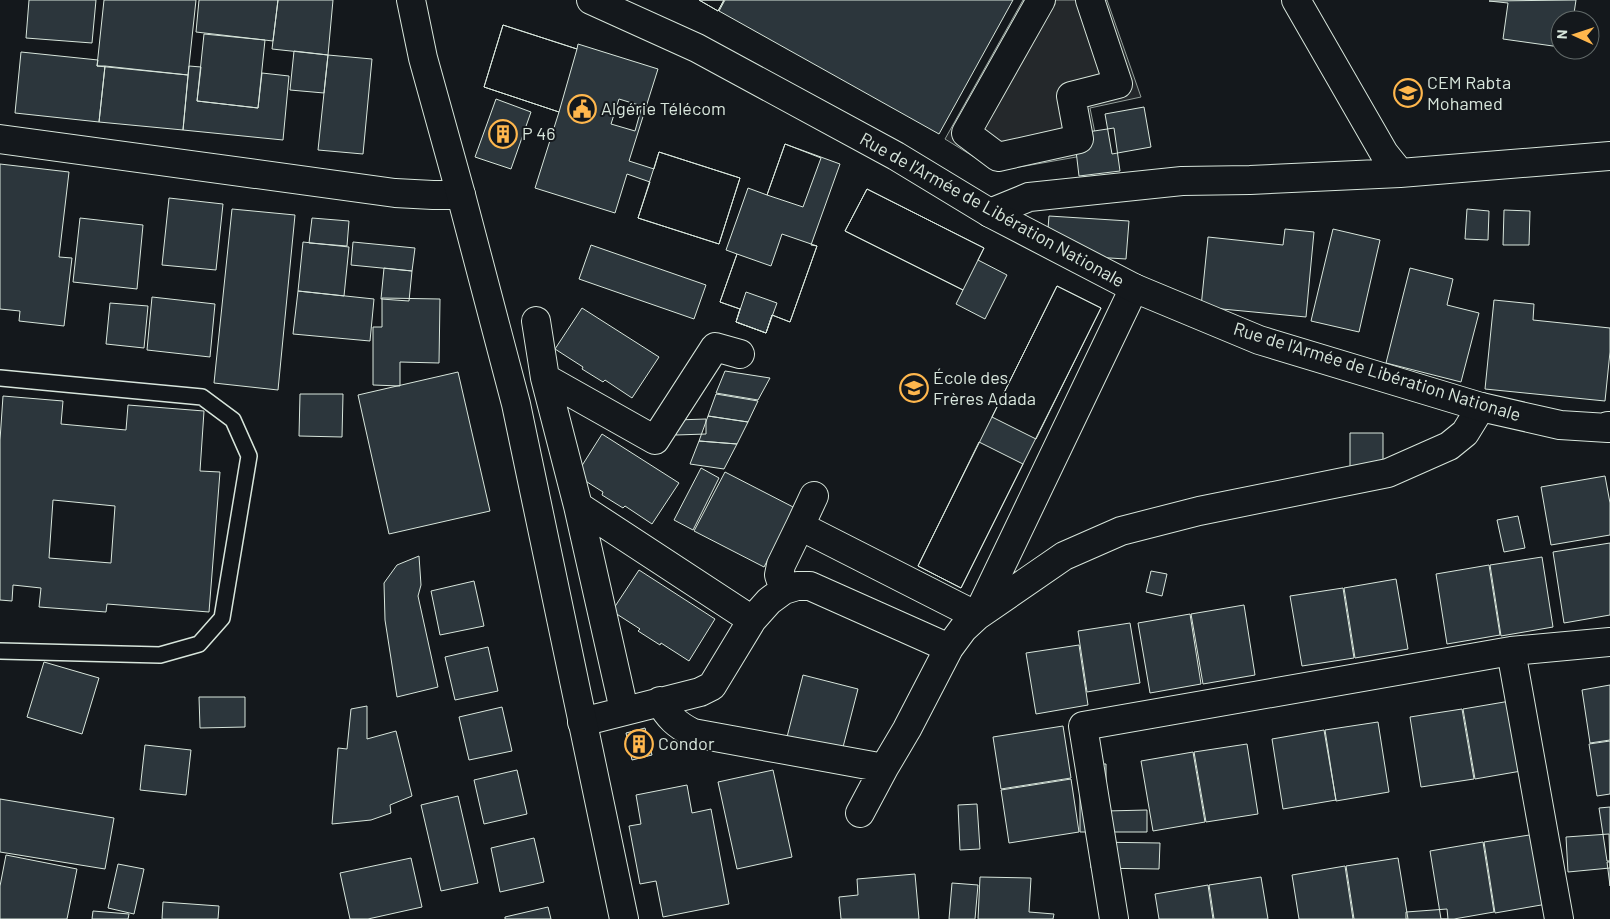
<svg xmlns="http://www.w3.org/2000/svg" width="1610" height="919" font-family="Barlow,sans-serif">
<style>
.parking{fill:#24282b;stroke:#939e99}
.building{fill:#2c363c;stroke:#d8e6dc;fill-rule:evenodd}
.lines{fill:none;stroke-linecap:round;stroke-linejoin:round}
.service-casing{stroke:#d8e6dc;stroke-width:18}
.minor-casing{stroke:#d8e6dc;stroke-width:30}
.secondary-casing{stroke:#d8e6dc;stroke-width:30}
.service{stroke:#14181c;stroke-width:15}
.minor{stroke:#14181c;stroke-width:28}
.secondary{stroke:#14181c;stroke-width:28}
.labels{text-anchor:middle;stroke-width:4;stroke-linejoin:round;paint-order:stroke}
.poi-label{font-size:18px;fill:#d8e6dc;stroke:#14181c;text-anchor:start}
.street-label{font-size:18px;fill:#d8e6dc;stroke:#14181c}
</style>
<rect width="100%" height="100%" fill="#14181c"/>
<path class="parking" d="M 1023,0 L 1107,0 L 1141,97 L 1090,108 L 1099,153 L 997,171 L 945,139 Z"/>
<path class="building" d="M 29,0 L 96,0 L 92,43 L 26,38 Z
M 104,0 L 196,0 L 188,75 L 97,66 Z
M 199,0 L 278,0 L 273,41 L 196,32 Z
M 278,0 L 333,0 L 328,55 L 272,49 Z
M 699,0 L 724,0 L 718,11 Z
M 699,0 L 724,0 L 718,11 Z
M 725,0 L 1013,0 L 939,134 L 719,11 Z
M 1576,0 L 1573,20 L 1560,20 L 1560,47 L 1503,39 L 1508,3 L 1489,1 Z
M 503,25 L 577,49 L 578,44 L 658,69 L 629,161 L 654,169 L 659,152 L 740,178 L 719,244 L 638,218 L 650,182 L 627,174 L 615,213 L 535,188 L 559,112 L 484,87 ZM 619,99 L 642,106 L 635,131 L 611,124 Z
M 503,25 L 577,49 L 559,112 L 484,87 Z
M 204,34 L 265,40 L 258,108 L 197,101 Z
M 294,51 L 328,55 L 324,93 L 290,90 Z
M 21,52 L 98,60 L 97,66 L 105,66 L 99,122 L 15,113 Z
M 328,55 L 372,59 L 363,154 L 318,150 Z
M 105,66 L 188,75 L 183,130 L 99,122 Z
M 189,66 L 201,67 L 197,101 L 258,108 L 262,73 L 289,76 L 283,140 L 183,130 Z
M 496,99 L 531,112 L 511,169 L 475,157 Z
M 1144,107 L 1151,147 L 1112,154 L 1105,114 Z
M 1114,128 L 1120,171 L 1079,176 L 1074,134 Z
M 785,144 L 821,158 L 803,207 L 767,195 Z
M 785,144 L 840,164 L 811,245 L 817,246 L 790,322 L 772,315 L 766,333 L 736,322 L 740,309 L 720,302 L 737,254 L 726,250 L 748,188 L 767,195 Z
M 659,152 L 740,178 L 719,244 L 638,218 Z
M 0,164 L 69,172 L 59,257 L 72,258 L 64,326 L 19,321 L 20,311 L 0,309 Z
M 867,189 L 984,248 L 963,290 L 845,231 Z
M 867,189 L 984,248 L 978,260 L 1007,275 L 985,319 L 956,304 L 963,290 L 845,231 Z
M 169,198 L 223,204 L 216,270 L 162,265 Z
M 232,209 L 295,215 L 278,390 L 214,383 Z
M 1467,209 L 1489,211 L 1488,240 L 1465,239 Z
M 1504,210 L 1530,211 L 1529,245 L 1503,245 Z
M 1049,216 L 1129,221 L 1126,259 L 1046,254 Z
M 80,218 L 143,225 L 137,289 L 73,282 Z
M 312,218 L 349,221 L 347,246 L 309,243 Z
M 1285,229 L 1314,232 L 1306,317 L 1201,307 L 1208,237 L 1283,245 Z
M 1333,229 L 1380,240 L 1359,332 L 1311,321 Z
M 782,234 L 817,246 L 790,322 L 772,315 L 766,333 L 736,322 L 740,309 L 720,302 L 737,254 L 771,266 Z
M 303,242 L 349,247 L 344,296 L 298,291 Z
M 353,242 L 415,248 L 412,271 L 351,265 Z
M 591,245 L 706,285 L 694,319 L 579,279 Z
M 384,268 L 412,271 L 409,301 L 381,299 Z
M 1410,268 L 1453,279 L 1447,305 L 1479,313 L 1461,382 L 1386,363 Z
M 1057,286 L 1101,308 L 1036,439 L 992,417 Z
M 1057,286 L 1101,308 L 961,588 L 918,566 Z
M 298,291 L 374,299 L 370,341 L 293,334 Z
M 746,292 L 777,303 L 766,333 L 736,322 Z
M 152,297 L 215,304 L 210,357 L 147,350 Z
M 382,298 L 440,299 L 439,363 L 400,362 L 400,386 L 373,385 L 373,327 L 382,327 Z
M 1494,300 L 1534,304 L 1533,320 L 1610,328 L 1610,352 L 1605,401 L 1485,389 Z
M 110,303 L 148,306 L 144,348 L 106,344 Z
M 582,308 L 659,357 L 632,398 L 605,380 L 603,382 L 582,369 L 583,367 L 555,349 Z
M 725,371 L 770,378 L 758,400 L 716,393 Z
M 458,372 L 490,511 L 389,534 L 358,395 Z
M 300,394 L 343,394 L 342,437 L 299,436 Z
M 716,394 L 758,401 L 748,422 L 708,416 Z
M 3,396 L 63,401 L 61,424 L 126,430 L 128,405 L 204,411 L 200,471 L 220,472 L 209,612 L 107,604 L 106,612 L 39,607 L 41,588 L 13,585 L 12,601 L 0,600 L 0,440 ZM 53,500 L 115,506 L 111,563 L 49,558 Z
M 708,416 L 748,422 L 737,444 L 699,441 Z
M 706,419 L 706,434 L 676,435 L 676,420 Z
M 1350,433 L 1383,433 L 1383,475 L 1350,475 Z
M 602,434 L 679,483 L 652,524 L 625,506 L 623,508 L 602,495 L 603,492 L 576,475 Z
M 699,441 L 737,444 L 724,469 L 690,464 Z
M 979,442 L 1023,464 L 961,588 L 918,566 Z
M 701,468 L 719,478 L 693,530 L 674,520 Z
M 725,472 L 795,508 L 764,567 L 694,531 Z
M 1605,476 L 1610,503 L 1610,535 L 1551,545 L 1541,487 Z
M 1518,516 L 1525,548 L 1504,552 L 1497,520 Z
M 1610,543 L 1610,615 L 1564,623 L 1553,552 Z
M 419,556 L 421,585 L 418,596 L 438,687 L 397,697 L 385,620 L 384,583 L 397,565 Z
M 1542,557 L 1553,627 L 1501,636 L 1490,565 Z
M 1489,565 L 1500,635 L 1447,644 L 1436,574 Z
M 639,570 L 715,619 L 689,661 L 661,643 L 660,645 L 638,631 L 640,629 L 612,611 Z
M 1151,571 L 1167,574 L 1162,596 L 1146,592 Z
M 1396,579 L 1408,649 L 1355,658 L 1344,588 Z
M 474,581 L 484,626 L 440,635 L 431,591 Z
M 1343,588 L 1354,658 L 1302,666 L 1290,596 Z
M 1244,605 L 1255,675 L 1203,684 L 1191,614 Z
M 1190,614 L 1201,684 L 1150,693 L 1138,623 Z
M 1130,623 L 1140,683 L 1087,692 L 1078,631 Z
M 1079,645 L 1088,705 L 1036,714 L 1026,653 Z
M 488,647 L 498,691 L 455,700 L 445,657 Z
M 44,662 L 99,678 L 82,734 L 27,717 Z
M 803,675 L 858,689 L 842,751 L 787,737 Z
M 1610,685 L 1610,740 L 1590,743 L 1582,690 Z
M 199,697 L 245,697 L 245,727 L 200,728 Z
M 1516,700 L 1527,770 L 1475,779 L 1463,709 Z
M 367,706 L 367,739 L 396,731 L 412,796 L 390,805 L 391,813 L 371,820 L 332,824 L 338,748 L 347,749 L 351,709 Z
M 502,707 L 512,751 L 469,760 L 459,717 Z
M 1462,709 L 1474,779 L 1421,787 L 1410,717 Z
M 1378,722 L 1389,792 L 1336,801 L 1325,730 Z
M 1063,726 L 1071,778 L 1001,789 L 993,737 Z
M 645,728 L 652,755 L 632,760 L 626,733 Z
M 1324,730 L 1336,800 L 1283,809 L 1272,739 Z
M 1610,741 L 1610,794 L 1597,796 L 1589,744 Z
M 1247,744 L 1258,814 L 1206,822 L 1194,752 Z
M 145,745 L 191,750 L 186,795 L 140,790 Z
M 1193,752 L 1205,822 L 1153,831 L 1141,761 Z
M 1080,764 L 1106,764 L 1106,811 L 1147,810 L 1147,832 L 1080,832 Z
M 517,770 L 527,814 L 484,824 L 474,780 Z
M 773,770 L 792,857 L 737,869 L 718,782 Z
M 1071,779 L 1079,832 L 1009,843 L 1001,790 Z
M 687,785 L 692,813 L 711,809 L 729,904 L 663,917 L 656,881 L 640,884 L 629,826 L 641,824 L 636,795 Z
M 458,796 L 478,883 L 441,891 L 421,805 Z
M 0,799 L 114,818 L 105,869 L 0,852 Z
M 977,804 L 980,849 L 960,850 L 958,805 Z
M 1610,807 L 1610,861 L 1607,861 L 1599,808 Z
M 1536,834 L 1547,904 L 1495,913 L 1484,842 Z
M 1609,834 L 1610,868 L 1568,872 L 1566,837 Z
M 534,838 L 544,882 L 500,892 L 491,848 Z
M 1091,842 L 1160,843 L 1159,869 L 1091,868 Z
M 1483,842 L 1494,912 L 1454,919 L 1441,919 L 1430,851 Z
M 6,855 L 77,869 L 67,919 L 0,919 L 0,886 Z
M 411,858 L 422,907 L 368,919 L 350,919 L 340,873 Z
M 1398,858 L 1408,919 L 1354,919 L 1346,866 Z
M 1607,862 L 1610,862 L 1610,886 Z
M 118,864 L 144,869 L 134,914 L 108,908 Z
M 1345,866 L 1353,919 L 1299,919 L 1292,875 Z
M 915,874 L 919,919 L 841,919 L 839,897 L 858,895 L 857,879 Z
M 980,877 L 1031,878 L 1029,912 L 1054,914 L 1053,919 L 978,919 Z
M 1261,877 L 1268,919 L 1214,919 L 1209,885 Z
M 952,883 L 978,885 L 975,919 L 949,919 Z
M 1208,885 L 1213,919 L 1159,919 L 1155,894 Z
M 163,902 L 219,906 L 218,919 L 162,919 Z
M 548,907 L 551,919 L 505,919 L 505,917 Z
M 1447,909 L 1448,919 L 1406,919 L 1406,912 Z
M 93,911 L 129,914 L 128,919 L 92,919 Z"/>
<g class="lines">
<defs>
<path id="service" d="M 0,378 L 202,397 L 233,420 L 249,456 L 222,618 L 199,644 L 160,655 L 0,651"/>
<path id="minor" d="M 1041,0 L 966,133 L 998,157 L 1079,139 L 1071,96 L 1118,84 L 1090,0
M 1296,0 L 1384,153 L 1400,173
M 0,139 L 395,193 L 433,195 L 461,195
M 990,213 L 1029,197 L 1182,181 L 1250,180 L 1400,173 L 1610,156
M 536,321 L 545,378 L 578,506 L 752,620
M 545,378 L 655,440 L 715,347 L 740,354
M 578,506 L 624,710
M 800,526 L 814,496
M 784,590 L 779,575 L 781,565 L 800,526 L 977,616 L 1134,288
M 1511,651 L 1559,919
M 660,701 C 668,717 677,725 693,733 L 884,768 L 907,729 L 949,648
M 582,722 L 700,692 L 712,686 L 752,620 L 769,601 L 784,590 L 797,586 L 810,586 L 949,648 L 963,629 L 977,616 L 1064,556 L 1121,531 L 1199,511 L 1388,473 L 1449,446 L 1465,433 L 1481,407
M 860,813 L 884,768
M 1114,919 L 1083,726 L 1511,651 L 1610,642"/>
<path id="secondary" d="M 411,0 L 423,58 L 461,195 L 516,404 L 624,919
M 591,0 L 697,48 L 896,156 L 990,213 L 1134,288 L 1259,340 L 1481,407 L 1560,425 L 1608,428 L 1608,426 L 1610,426"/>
</defs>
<use href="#service" class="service-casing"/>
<use href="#minor" class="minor-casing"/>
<use href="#secondary" class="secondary-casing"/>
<use href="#service" class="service"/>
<use href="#minor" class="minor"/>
<use href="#secondary" class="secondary"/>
</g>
<defs>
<symbol id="school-ring" viewBox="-11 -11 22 22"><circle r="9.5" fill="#14181c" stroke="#ffb74d" stroke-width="1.5"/><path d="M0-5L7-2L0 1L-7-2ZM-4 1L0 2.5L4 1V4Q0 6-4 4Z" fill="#ffb74d"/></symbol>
<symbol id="civic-ring" viewBox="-11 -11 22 22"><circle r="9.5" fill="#14181c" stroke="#ffb74d" stroke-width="1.5"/><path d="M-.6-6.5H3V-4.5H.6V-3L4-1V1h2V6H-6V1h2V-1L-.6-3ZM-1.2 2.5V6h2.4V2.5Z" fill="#ffb74d"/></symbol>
<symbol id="building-ring" viewBox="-11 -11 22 22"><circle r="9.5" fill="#14181c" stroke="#ffb74d" stroke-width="1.5"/><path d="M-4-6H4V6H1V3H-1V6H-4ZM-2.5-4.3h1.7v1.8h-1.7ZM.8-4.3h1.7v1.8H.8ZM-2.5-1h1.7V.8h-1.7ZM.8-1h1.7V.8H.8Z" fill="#ffb74d"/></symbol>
</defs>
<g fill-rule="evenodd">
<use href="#school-ring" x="1392" y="77" width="32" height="32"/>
<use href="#civic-ring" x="566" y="93" width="32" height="32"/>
<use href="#building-ring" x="487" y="118" width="32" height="32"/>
<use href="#school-ring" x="898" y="372" width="32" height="32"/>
<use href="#building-ring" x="623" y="728" width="32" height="32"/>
</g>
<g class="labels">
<g class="poi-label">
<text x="1427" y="89">CEM Rabta<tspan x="1427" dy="21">Mohamed</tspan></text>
<text x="601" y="115">Algérie Télécom</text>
<text x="522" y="140">P 46</text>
<text x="933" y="384">École des<tspan x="933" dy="21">Frères Adada</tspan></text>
<text x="658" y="750">Condor</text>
</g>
<g class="street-label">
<text transform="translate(992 210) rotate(29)" y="6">Rue de l'Armée de Libération Nationale</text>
<text transform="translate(1377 372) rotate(17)" y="6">Rue de l'Armée de Libération Nationale</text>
</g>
</g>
<g transform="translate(1575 35) rotate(273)"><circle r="24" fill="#14181c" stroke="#626a69"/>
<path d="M0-4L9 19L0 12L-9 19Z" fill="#ffb74d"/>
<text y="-8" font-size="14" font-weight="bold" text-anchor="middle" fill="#d8e6dc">N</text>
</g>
</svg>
